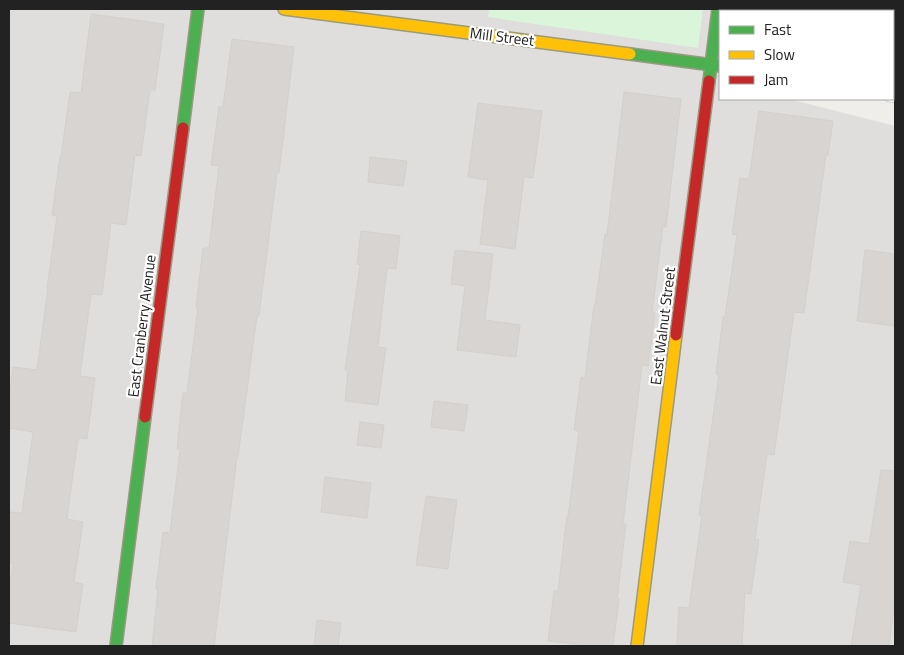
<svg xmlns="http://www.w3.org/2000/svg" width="904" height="655" font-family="'Titillium Web',sans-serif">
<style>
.residential{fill:#dfdedc}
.park{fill:#daf5da}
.building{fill:#d7d4d2;stroke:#d3d0cc}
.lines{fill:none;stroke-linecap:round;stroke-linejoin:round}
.street-casing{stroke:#c9c8c7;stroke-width:30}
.fast-casing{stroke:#999a82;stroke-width:14}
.slow-casing{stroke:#999a82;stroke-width:14}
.jam-casing{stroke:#999a82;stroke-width:14}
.street{stroke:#fdfcfc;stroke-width:28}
.fast{stroke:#4caf50;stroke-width:11}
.slow{stroke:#ffc107;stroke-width:11}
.jam{stroke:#c62828;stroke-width:11}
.labels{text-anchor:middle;stroke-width:4.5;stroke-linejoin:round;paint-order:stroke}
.street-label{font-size:15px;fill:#222;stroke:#fff}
</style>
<rect width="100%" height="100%" fill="#f0eeeb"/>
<path class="residential" d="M 9,9 L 755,9 L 755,11 L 720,11 L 720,99 L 789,99 L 895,126 L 895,646 L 9,646 Z"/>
<path class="park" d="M 489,9 L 703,9 L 698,48 L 488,17 Z
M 737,9 L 895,9 L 895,76 L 893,75 L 893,11 L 737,11 Z"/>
<path class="building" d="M 91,14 L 164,24 L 155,90 L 150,90 L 141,156 L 135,155 L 126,225 L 111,223 L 102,295 L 91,294 L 80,376 L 95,378 L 87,439 L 78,438 L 67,519 L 83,522 L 74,582 L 83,584 L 76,632 L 9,623 L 9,595 L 13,564 L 9,563 L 9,512 L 22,513 L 33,432 L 9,428 L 9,398 L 13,367 L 37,370 L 48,288 L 47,288 L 57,216 L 52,215 L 60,157 L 61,157 L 70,92 L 81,93 Z
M 232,39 L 294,47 L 279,173 L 277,173 L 259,316 L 257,316 L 238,457 L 237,457 L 214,646 L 152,646 L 158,590 L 156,589 L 163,532 L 170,533 L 180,450 L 177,449 L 183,393 L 187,393 L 198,308 L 196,308 L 203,248 L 209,248 L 219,166 L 211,165 L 219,107 L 223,107 Z
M 624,92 L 681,99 L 666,227 L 663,226 L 652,313 L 655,313 L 648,366 L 642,365 L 623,524 L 626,524 L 617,599 L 619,599 L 613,646 L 593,646 L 548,641 L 554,591 L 558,591 L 567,516 L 568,517 L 579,431 L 574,430 L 581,377 L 585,378 L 594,305 L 595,306 L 605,234 L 607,235 Z
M 478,103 L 542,111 L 533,178 L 524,177 L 515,249 L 480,244 L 488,180 L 468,177 Z
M 759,111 L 833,121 L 828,155 L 826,155 L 804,313 L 794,312 L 774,455 L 767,454 L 755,539 L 759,540 L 751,594 L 745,593 L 742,646 L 677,646 L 679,607 L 689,608 L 702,515 L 699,515 L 719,375 L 716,374 L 723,317 L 725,317 L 737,235 L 732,234 L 740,178 L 749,179 Z
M 370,157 L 407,161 L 403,186 L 368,182 Z
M 361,231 L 400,236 L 396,269 L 387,268 L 378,347 L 386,348 L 378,405 L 345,401 L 348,371 L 345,370 L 360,265 L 357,264 Z
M 455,250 L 493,254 L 485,320 L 520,325 L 516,357 L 457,350 L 465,286 L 451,284 Z
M 865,250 L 895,254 L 895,326 L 857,321 Z
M 434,401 L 468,405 L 464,431 L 431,427 Z
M 360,422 L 384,425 L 381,448 L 357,445 Z
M 881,470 L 895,471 L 895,599 L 889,646 L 851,646 L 861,585 L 843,582 L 850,541 L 869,544 Z
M 325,477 L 371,483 L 367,518 L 321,512 Z
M 426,496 L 457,500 L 448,569 L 416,565 Z
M 317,620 L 341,623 L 338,646 L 314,646 Z"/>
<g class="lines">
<defs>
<path id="street" d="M 893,88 L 895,88"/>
<path id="fast" d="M 630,54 L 720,66
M 709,81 L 718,9
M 183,128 L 198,9
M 116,646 L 145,417"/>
<path id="slow" d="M 284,9 L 630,54
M 637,646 L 676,335"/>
<path id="jam" d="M 676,335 L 709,81
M 145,417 L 183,128"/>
</defs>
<use href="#street" class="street-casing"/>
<use href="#fast" class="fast-casing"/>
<use href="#slow" class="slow-casing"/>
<use href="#jam" class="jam-casing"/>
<use href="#street" class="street"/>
<use href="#fast" class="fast"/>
<use href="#slow" class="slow"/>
<use href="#jam" class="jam"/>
</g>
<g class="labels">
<g class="street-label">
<text transform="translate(502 37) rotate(7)" y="5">Mill Street</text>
<text transform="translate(142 326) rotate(-83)" y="5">East Cranberry Avenue</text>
<text transform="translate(663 326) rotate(-83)" y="5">East Walnut Street</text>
</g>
</g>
<rect width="904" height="655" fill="none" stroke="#222222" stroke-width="20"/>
<rect x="719" y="10" width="175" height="90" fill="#ffffff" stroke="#a7a7a7"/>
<rect x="729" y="26" width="25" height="8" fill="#4caf50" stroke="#a7a7a7"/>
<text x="764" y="35" font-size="15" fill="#222222">Fast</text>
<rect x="729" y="51" width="25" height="8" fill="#ffc107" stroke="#a7a7a7"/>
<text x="764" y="60" font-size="15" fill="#222222">Slow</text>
<rect x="729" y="76" width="25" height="8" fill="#c62828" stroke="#a7a7a7"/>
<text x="764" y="85" font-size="15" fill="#222222">Jam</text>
</svg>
